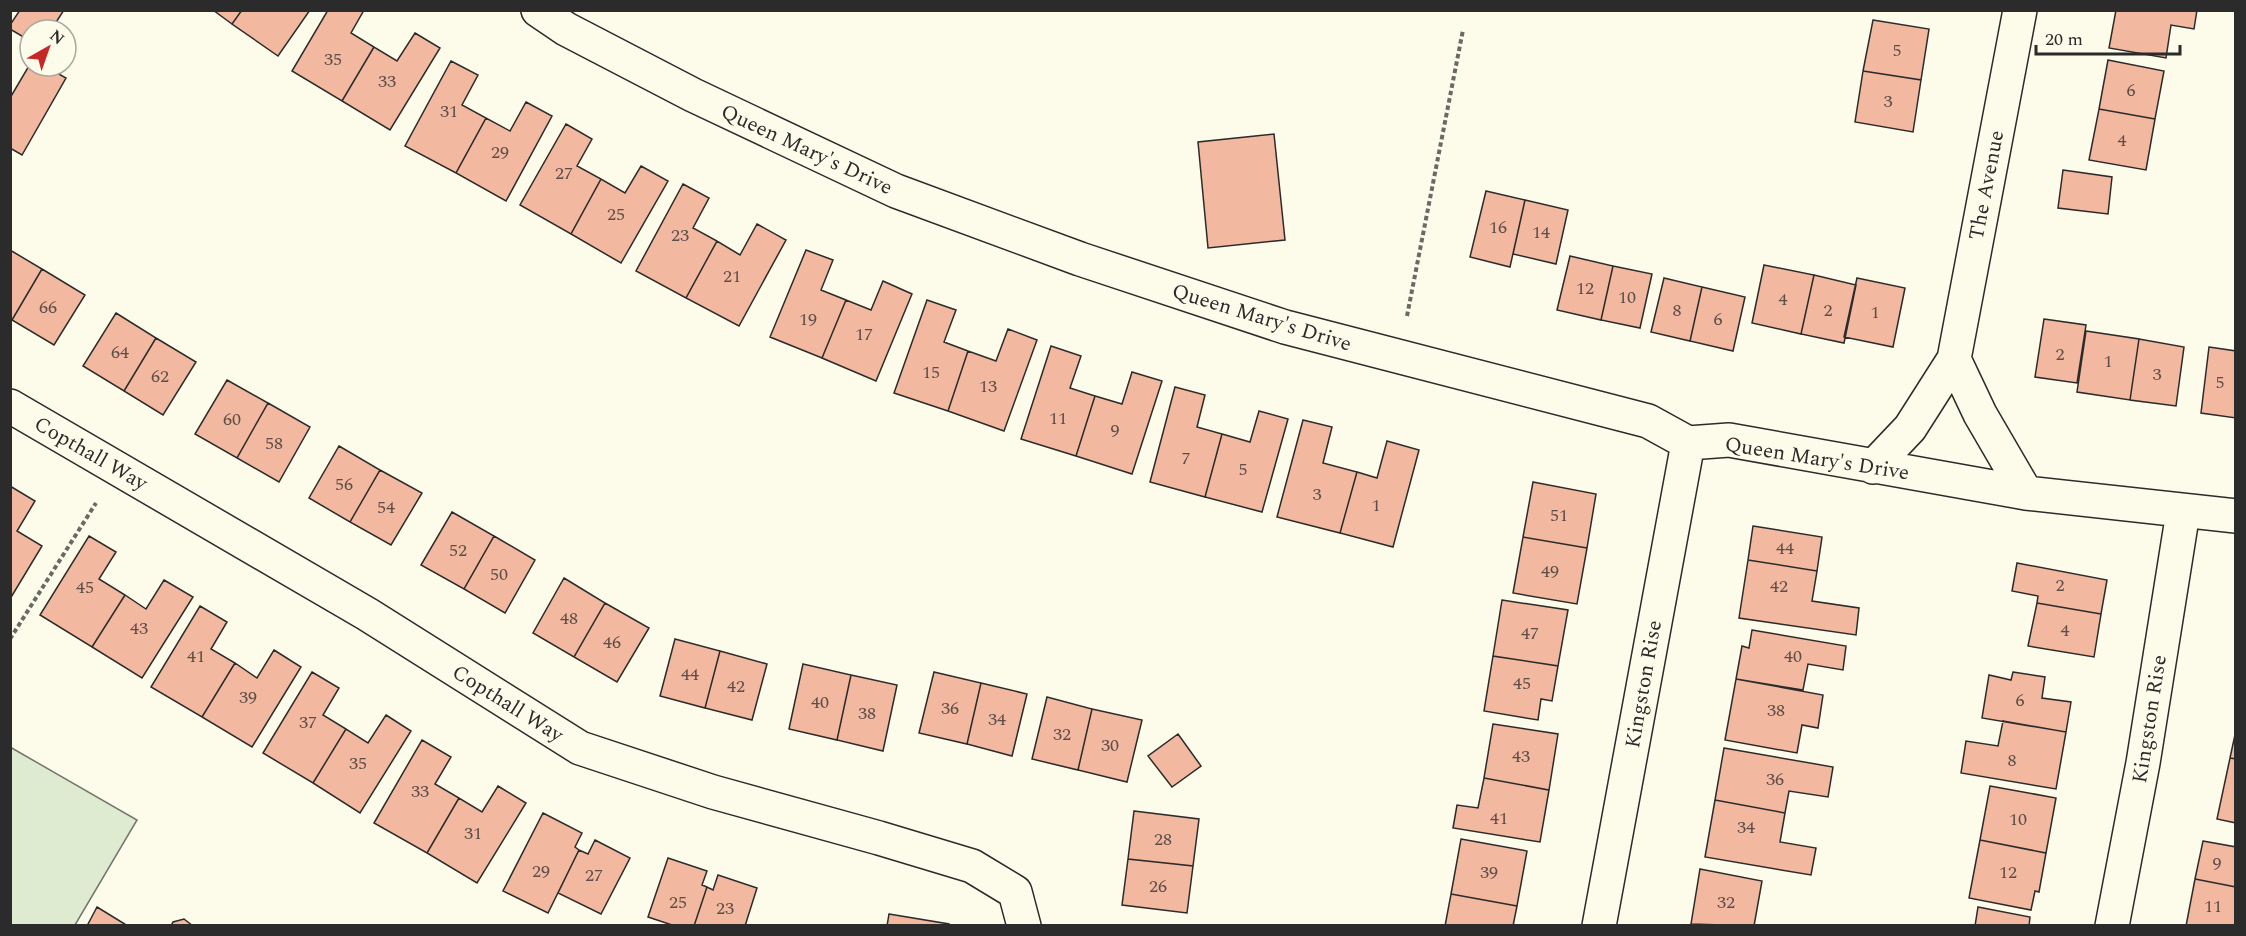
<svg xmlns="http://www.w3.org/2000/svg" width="2246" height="936" font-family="Spectral,serif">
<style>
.green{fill:#deebd1;stroke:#74746e;stroke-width:1.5}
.building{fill:#f2b8a0;stroke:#2b2b2b;stroke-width:1.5}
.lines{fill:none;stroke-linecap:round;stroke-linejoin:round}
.street-casing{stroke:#2b2b2b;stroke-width:36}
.path{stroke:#6a6964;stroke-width:4;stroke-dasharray:4.5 3;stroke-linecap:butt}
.street{stroke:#fdfbea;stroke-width:33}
.labels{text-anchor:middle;stroke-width:4.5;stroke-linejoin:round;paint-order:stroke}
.number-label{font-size:18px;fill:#5d4e48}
.street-label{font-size:21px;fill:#2b2b2b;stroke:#fdfbea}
</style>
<rect width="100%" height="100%" fill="#fdfbea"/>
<path class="green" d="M 10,747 L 137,820 L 75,925 L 11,925 Z"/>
<path class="building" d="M 20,10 L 64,10 L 51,30 L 30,30 L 30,41 L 10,29 L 10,25 Z
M 213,10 L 242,10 L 232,24 Z
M 242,10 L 310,10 L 278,56 L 232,24 Z
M 328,10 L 364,10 L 351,33 L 374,47 L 342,101 L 292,71 Z
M 2116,10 L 2197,10 L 2194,29 L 2171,25 L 2166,58 L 2109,48 Z
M 1873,20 L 1929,29 L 1921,80 L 1863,71 Z
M 415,33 L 440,48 L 390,130 L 342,101 L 374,47 L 397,61 Z
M 2108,60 L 2164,71 L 2155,119 L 2099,109 Z
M 451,61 L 478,75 L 462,105 L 486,118 L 456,173 L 405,146 Z
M 30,64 L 30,66 L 45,66 L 66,78 L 22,155 L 10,148 L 10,98 Z
M 1863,71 L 1921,80 L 1913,132 L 1855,122 Z
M 526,102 L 552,116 L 506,201 L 456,173 L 486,118 L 510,131 Z
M 2099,109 L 2155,119 L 2146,170 L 2089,160 Z
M 566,124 L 592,139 L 577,166 L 601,179 L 571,234 L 520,205 Z
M 1274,134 L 1285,240 L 1208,248 L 1198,142 Z
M 641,166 L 668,181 L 621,263 L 571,234 L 601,179 L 625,193 Z
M 2063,170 L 2112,177 L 2108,214 L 2058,208 Z
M 683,184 L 709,198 L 693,228 L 717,241 L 686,298 L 636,271 Z
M 1486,191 L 1525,200 L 1510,267 L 1470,257 Z
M 1525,200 L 1568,210 L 1556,264 L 1513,254 Z
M 757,224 L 786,240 L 739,326 L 686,298 L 717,241 L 740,255 Z
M 10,250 L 42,269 L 12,320 L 10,319 Z
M 806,250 L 833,260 L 821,290 L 846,300 L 822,358 L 770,337 Z
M 1570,256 L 1613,266 L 1601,320 L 1557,310 Z
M 1764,265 L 1814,275 L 1801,334 L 1752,323 Z
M 1613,266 L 1652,274 L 1640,328 L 1601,320 Z
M 42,269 L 85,295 L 54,345 L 12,320 Z
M 1814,275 L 1856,285 L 1844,343 L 1801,334 Z
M 1664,278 L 1702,287 L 1690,341 L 1651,332 Z
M 1857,278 L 1905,288 L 1893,347 L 1844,337 Z
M 883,281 L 912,294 L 876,381 L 822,358 L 846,300 L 871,310 Z
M 1702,287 L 1745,297 L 1733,351 L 1690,341 Z
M 927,300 L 956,310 L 944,342 L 968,351 L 948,411 L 894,393 Z
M 116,313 L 156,338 L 124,391 L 83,366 Z
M 2044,319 L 2086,325 L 2077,383 L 2035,377 Z
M 1008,329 L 1037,340 L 1004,431 L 948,411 L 968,351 L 996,361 Z
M 2086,331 L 2139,339 L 2130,400 L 2077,392 Z
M 156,338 L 196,362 L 163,415 L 124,391 Z
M 2139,339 L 2184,347 L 2176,406 L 2130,400 Z
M 1051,346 L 1081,356 L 1070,388 L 1095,396 L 1076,456 L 1021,439 Z
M 2209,347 L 2236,351 L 2236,418 L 2201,413 Z
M 1132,372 L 1162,381 L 1132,474 L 1076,456 L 1095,396 L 1122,404 Z
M 227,380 L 268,403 L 237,458 L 195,434 Z
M 1175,387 L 1205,395 L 1197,427 L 1222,434 L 1205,497 L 1150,482 Z
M 268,403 L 310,427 L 279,482 L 237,458 Z
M 1259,411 L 1288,419 L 1262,512 L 1205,497 L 1222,434 L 1250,442 Z
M 1303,420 L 1332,427 L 1323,463 L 1357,472 L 1340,533 L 1277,517 Z
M 1387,441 L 1419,450 L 1393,547 L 1340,533 L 1357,472 L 1377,478 Z
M 339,446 L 380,470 L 350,522 L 309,498 Z
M 380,470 L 422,493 L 391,545 L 350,522 Z
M 1533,482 L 1596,494 L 1587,548 L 1523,537 Z
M 10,486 L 35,501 L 17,531 L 42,546 L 10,599 Z
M 452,512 L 494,536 L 464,589 L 421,565 Z
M 1753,526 L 1822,537 L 1817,571 L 1748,560 Z
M 89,536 L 116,552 L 99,579 L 125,595 L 92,647 L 40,615 Z
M 494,536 L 535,560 L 505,613 L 464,589 Z
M 1523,537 L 1587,548 L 1577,604 L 1513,593 Z
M 1748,560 L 1817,571 L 1812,601 L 1859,608 L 1856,635 L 1739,618 Z
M 2017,563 L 2107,580 L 2101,614 L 2037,603 L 2038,596 L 2012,591 Z
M 564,578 L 605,603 L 574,657 L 533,633 Z
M 164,580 L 193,597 L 142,678 L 92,647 L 125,595 L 146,609 Z
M 1502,600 L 1568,610 L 1558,666 L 1493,656 Z
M 605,603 L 649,628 L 617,682 L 574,657 Z
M 2037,603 L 2101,614 L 2094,657 L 2028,646 Z
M 200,606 L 227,622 L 211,649 L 235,663 L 202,717 L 151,687 Z
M 1752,630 L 1846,646 L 1843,670 L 1808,664 L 1803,690 L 1736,679 L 1742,646 L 1749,648 Z
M 675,639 L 720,651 L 705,708 L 660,696 Z
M 274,650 L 301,667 L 252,747 L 202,717 L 235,663 L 257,678 Z
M 720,651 L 767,664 L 752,720 L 705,708 Z
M 1493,656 L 1558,666 L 1552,701 L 1541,699 L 1538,720 L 1484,711 Z
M 803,664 L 851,675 L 837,740 L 789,729 Z
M 312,672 L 339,688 L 323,715 L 346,729 L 313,783 L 263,753 Z
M 934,672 L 981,683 L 967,744 L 919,733 Z
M 2013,672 L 2045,677 L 2042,698 L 2071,702 L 2066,732 L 1982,718 L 1989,675 L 2011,680 Z
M 851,675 L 897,685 L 883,751 L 837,740 Z
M 1736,679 L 1823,695 L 1818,728 L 1802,725 L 1797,753 L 1725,740 Z
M 981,683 L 1027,694 L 1012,756 L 967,744 Z
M 1047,697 L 1092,709 L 1078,770 L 1032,759 Z
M 1092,709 L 1142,720 L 1127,782 L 1078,770 Z
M 386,715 L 411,731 L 360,813 L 313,783 L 346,729 L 368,743 Z
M 2003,721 L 2066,732 L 2056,789 L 1961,773 L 1966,741 L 1998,746 Z
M 1493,724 L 1558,734 L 1549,790 L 1484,778 Z
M 2236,730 L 2236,759 L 2230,758 Z
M 1178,734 L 1201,766 L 1172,787 L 1148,756 Z
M 422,740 L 451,757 L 435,784 L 459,798 L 427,853 L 374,823 Z
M 1724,748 L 1833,767 L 1828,797 L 1789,791 L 1785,813 L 1715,800 Z
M 2230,758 L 2236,759 L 2236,823 L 2217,819 Z
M 1484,778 L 1549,790 L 1540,842 L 1453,828 L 1457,805 L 1478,808 Z
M 498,786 L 526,803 L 477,883 L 427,853 L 459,798 L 482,812 Z
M 1990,786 L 2056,798 L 2046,853 L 1980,840 Z
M 1715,800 L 1785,813 L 1780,842 L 1816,848 L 1811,875 L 1705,857 Z
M 1134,811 L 1199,819 L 1193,866 L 1128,859 Z
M 543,813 L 582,833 L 575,847 L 579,850 L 548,913 L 503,891 Z
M 1461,839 L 1527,851 L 1517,906 L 1451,894 Z
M 595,840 L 630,858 L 601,914 L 558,893 L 579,850 L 588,854 Z
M 1980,840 L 2046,853 L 2039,892 L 2035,891 L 2031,910 L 1969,898 Z
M 2203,841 L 2236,847 L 2236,887 L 2195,879 Z
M 668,858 L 707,871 L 702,885 L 707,887 L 694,926 L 675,926 L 648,917 Z
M 1128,859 L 1193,866 L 1187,913 L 1122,905 Z
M 1700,869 L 1762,881 L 1754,926 L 1691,924 Z
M 718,875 L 757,888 L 745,926 L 694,926 L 707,887 L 713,890 Z
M 2195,879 L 2236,887 L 2236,926 L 2186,926 Z
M 1451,894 L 1517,906 L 1513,926 L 1445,926 Z
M 97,907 L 128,926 L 87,926 Z
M 1978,907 L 2030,917 L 2029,926 L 1975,926 Z
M 889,914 L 949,924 L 949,926 L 887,926 Z
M 184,919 L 193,926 L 171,926 L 173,922 Z"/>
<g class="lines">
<defs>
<path id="street" d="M 538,10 L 566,29 L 693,95 L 896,191 L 1080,259 L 1285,327 L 1648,421 L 1688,443 L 1729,440 L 2026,493 L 2236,516
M 1954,359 L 1980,414 L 2026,493
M 10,406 L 367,614 L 580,748 L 713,792 L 879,838 L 972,866 L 1015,892 L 1024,926
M 1873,467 L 1910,428 L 1954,359 L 2020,10
M 1599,926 L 1688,443
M 2112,926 L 2143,763 L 2183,512"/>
</defs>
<use href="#street" class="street-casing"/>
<path class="path" d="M 1407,316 L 1463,30
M 10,639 L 96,503"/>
<use href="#street" class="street"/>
</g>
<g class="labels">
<g class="number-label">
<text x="1897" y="56">5</text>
<text x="333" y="65">35</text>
<text x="387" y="87">33</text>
<text x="2131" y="96">6</text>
<text x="1888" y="107">3</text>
<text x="449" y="117">31</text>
<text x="2122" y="146">4</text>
<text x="500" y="158">29</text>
<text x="564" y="179">27</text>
<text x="616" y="220">25</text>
<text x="1498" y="233">16</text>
<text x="1541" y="238">14</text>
<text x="680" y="241">23</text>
<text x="732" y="282">21</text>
<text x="1585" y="294">12</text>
<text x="1627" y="303">10</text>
<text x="1783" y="305">4</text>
<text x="48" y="313">66</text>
<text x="1677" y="316">8</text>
<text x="1828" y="316">2</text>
<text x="1875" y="318">1</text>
<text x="808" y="325">19</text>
<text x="1718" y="325">6</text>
<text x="864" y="340">17</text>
<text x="120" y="358">64</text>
<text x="2060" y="360">2</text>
<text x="2108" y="367">1</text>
<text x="931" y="378">15</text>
<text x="2157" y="380">3</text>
<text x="160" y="382">62</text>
<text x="2220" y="388">5</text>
<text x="988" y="392">13</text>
<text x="1058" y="424">11</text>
<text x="232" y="425">60</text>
<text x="1115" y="436">9</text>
<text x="274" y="449">58</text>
<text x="1186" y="464">7</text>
<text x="1243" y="475">5</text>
<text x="344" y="490">56</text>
<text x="1317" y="500">3</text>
<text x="1376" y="511">1</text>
<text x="386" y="513">54</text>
<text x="1559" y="521">51</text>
<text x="1785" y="554">44</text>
<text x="458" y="556">52</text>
<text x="1550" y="577">49</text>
<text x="499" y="580">50</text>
<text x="2060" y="591">2</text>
<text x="1779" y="592">42</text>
<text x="85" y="593">45</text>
<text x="569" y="624">48</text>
<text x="139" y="634">43</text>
<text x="2065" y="636">4</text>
<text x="1530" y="639">47</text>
<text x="612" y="648">46</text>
<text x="196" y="662">41</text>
<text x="1793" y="662">40</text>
<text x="690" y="680">44</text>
<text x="1522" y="689">45</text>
<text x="736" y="692">42</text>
<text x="248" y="703">39</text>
<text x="2020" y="706">6</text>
<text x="820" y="708">40</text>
<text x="950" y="714">36</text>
<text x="1776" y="716">38</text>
<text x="867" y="719">38</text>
<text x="997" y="725">34</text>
<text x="308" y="728">37</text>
<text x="1062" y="740">32</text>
<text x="1110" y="751">30</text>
<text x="1521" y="762">43</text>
<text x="2012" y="766">8</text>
<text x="358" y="769">35</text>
<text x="1775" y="785">36</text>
<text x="420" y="797">33</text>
<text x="1499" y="824">41</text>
<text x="2018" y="825">10</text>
<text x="1746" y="833">34</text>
<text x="473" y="839">31</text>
<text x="1163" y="845">28</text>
<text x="2217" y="869">9</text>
<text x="541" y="877">29</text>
<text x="1489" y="878">39</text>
<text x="2008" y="878">12</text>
<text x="594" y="881">27</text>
<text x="1158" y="892">26</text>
<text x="678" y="908">25</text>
<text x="1726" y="908">32</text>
<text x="2213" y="912">11</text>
<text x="725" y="914">23</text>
</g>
<g class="street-label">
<text transform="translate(807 149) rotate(25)" y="7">Queen Mary's Drive</text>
<text transform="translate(1986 185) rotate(-79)" y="7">The Avenue</text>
<text transform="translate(1262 317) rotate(17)" y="7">Queen Mary's Drive</text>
<text transform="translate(91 453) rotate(30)" y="7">Copthall Way</text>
<text transform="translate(1817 458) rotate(9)" y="7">Queen Mary's Drive</text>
<text transform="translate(1643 684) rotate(-80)" y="7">Kingston Rise</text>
<text transform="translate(508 703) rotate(32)" y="7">Copthall Way</text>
<text transform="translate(2149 719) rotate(-81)" y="7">Kingston Rise</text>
</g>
</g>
<rect width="2246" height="936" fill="none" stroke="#2b2b2b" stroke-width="24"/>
<g transform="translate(48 48) rotate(40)"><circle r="28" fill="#fdfbea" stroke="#a9a89e" stroke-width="1.5"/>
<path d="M0-4.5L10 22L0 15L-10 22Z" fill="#c62828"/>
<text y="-9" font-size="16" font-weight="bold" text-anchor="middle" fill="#2b2b2b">N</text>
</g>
<path d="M2036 45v9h144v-9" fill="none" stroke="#2b2b2b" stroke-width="3"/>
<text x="2045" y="45" font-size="18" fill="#2b2b2b" stroke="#fdfbea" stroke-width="4.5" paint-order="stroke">20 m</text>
</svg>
